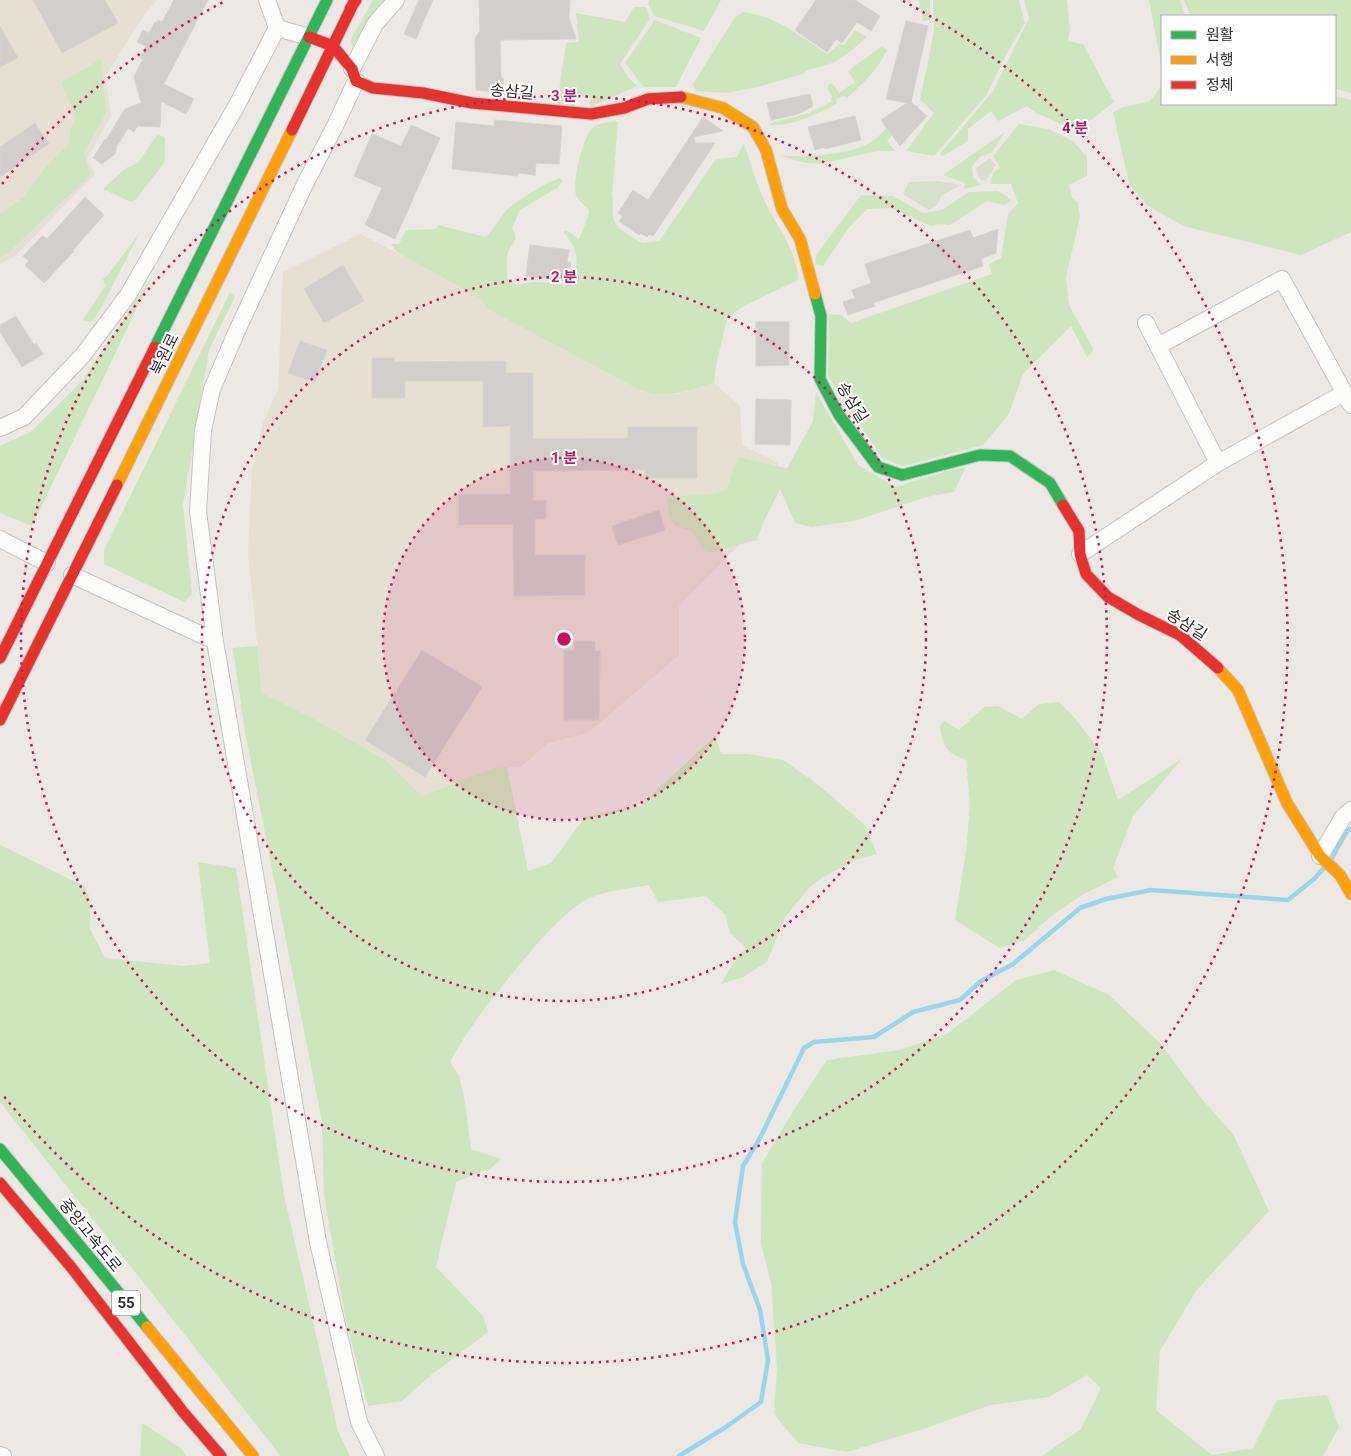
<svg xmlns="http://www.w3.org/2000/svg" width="1351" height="1456" font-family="Roboto,'Noto Sans KR',sans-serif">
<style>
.education{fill:#e6e0d3}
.green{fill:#cee6be}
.cemetery{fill:#d8e0cc}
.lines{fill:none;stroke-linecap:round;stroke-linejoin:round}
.stream{stroke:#99d6ec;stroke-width:4.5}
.building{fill:#d1cecb;stroke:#d7d4d0}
.street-casing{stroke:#c5c4c5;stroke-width:18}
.fast-casing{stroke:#c5c4c5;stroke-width:13}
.slow-casing{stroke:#c5c4c5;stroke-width:13}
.jam-casing{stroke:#c5c4c5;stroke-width:13}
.street{stroke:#fcfcfb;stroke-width:16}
.fast{stroke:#30b455;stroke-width:11}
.slow{stroke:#ff9f0a;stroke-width:11}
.jam{stroke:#e5322d;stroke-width:11}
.ring{fill:none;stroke:#c2185b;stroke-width:2.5;stroke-dasharray:2.5 5}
.labels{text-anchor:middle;stroke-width:4;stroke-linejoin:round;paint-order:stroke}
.shield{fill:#fff;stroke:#6d6d6d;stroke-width:1}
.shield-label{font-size:15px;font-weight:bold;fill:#2e2e2e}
.street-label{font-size:16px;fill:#2e2e2e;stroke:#fff}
.centre{fill:#c2185b;stroke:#fff;stroke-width:2.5}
.ring-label{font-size:15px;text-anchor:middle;font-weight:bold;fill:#c2185b;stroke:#fff;stroke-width:4;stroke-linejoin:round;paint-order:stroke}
</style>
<rect width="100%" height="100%" fill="#ece8e4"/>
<path class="education" d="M 0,0 L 157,0 L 146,12 L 105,77 L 111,116 L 87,159 L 95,174 L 15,256 L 0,264 Z
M 360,234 L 677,394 L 714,383 L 740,406 L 742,445 L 778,463 L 752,532 L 679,606 L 679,655 L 588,733 L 548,743 L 521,767 L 494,768 L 422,796 L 387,761 L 318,721 L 262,693 L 248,553 L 252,469 L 263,423 L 278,389 L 283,272 Z"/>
<path class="green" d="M 373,0 L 386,0 L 352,47 L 351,39 Z
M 650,0 L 721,0 L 704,31 L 654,16 L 648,3 Z
M 919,0 L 930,0 L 930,20 L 923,21 Z
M 933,0 L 1019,0 L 1025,23 L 1007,53 L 987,94 L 934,156 L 906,151 L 934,113 L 920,100 L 934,31 Z
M 1024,0 L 1067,0 L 1070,29 L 1068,41 L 1083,44 L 1114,102 L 1077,131 L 1036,113 L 1027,106 L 998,121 L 991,111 L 968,129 L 968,141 L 943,156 L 940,154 L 993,91 L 1029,18 Z
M 1149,0 L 1180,0 L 1185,16 L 1162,16 L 1162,68 Z
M 1184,0 L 1351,0 L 1351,93 L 1335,89 L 1335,16 L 1191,16 Z
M 634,7 L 646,7 L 650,19 L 620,64 L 628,77 L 637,86 L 590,107 L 591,96 L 576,95 L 574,106 L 557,105 L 566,43 L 579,42 L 576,13 L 625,22 Z
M 743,12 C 776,16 801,37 828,54 L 839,44 L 844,45 L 855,30 L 867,37 C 857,46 845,57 832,63 C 823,68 810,66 803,74 L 758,87 L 726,93 L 696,91 L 693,84 L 732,22 L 736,17 Z
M 655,20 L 701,38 L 676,87 L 644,87 L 625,63 Z
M 882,46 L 887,50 C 878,70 862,84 847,98 L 844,96 L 836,99 L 837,104 C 821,112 785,130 768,124 L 809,113 L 831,102 L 832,96 L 828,90 L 828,85 L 832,83 L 839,93 L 855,82 L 848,71 Z
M 101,59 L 106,113 L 84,153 L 90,175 L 7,254 L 0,257 L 0,214 L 24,197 L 45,168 L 69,143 L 70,130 L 76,118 L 61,82 Z
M 1162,85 L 1162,104 L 1335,104 L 1335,96 L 1351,100 L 1351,232 L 1301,255 L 1183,226 L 1147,205 L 1129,184 L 1113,112 L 1124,107 L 1150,101 Z
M 915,105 L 919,106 L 887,141 L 895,151 C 865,148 834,166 807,163 C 798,162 789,158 780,156 C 806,156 853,156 874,140 C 887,129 900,112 915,105 Z
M 618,121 L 612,195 C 614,203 612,208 613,216 C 614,229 633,237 642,243 L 659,241 L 716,159 L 737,157 L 744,143 C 751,164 757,186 767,206 C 779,230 798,252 798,280 L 742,307 L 727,318 L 716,366 L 714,383 C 688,391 669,398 642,391 L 488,309 L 480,298 L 397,252 L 391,244 L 399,244 L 406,230 L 436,229 L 438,225 L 486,237 C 495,228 498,221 505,212 C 513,202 547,182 560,178 L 563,181 L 557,188 L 520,210 L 512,228 C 521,243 509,243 507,257 C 506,264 507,271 507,278 L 517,285 L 533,282 L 573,284 C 578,261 580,250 563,232 L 566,230 L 579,239 L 588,217 L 589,210 C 585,206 578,201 576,195 C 572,182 583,133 595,126 C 602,122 611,122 618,121 Z
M 1019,124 L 1048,129 L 1074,142 L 1087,157 L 1087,176 L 1069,185 L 1072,197 L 1078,203 L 1080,217 L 1066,277 L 1069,305 L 1094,350 L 1087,357 L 1071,326 L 1023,374 L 1009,414 L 983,445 L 903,466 L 882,458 L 828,376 L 829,314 L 841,315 L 851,323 L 992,274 L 989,264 L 1001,258 L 1008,214 L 1018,203 L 1011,184 L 990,184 L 993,173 L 1000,168 L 993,156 Z
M 1005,132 L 992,152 L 980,157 L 972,166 L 973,177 L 981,185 L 964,189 L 965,183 L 943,175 Z
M 157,135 L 165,137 L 165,162 L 135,200 L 131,202 L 103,189 L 126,168 L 138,163 Z
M 998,191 L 1012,200 L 1005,205 L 987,201 L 950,225 L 939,224 L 931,226 L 891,208 L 867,209 L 848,229 L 823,266 L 815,264 L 816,255 L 861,195 L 893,196 L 923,213 L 942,210 L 969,192 Z
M 146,220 L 110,291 L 95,318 L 90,322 L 83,320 L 105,286 L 103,279 L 108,275 L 138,235 Z
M 153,275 L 32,526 L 0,513 L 0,446 L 32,431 L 82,381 Z
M 230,292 L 235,297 L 209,350 L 183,505 L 192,594 L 184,602 L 104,564 L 104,550 Z
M 816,392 L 858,465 L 896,487 L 946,471 L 966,467 L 954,492 L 926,497 L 854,521 L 811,527 L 795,523 L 780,489 L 764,521 L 757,540 L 707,553 L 691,531 L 675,526 L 669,516 L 667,498 C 687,494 707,497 726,490 L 738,457 L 787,468 L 813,421 Z
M 257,646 L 262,693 L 318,721 L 387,761 L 422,796 L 494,768 L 507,767 L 528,871 L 551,863 L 585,817 L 641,805 L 716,735 L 721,754 L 748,754 L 783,760 L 816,783 L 865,825 L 877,854 L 855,860 L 823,877 L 810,887 L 785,917 L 767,962 L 743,977 L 721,984 L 737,956 L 747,949 L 730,933 L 725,915 L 706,896 L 658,902 L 649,885 C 630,888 597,892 582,902 C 556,920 537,944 517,968 C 493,997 468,1028 450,1062 L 459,1076 L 465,1102 L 471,1149 L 501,1159 L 491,1168 L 456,1182 L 436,1267 L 483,1316 L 488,1332 L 430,1376 L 402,1401 L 368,1406 L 345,1317 L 324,1195 L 322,1122 L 245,732 L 233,648 Z
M 1059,702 L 1073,716 L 1102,753 L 1118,800 L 1183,758 L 1133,816 L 1113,868 L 1118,877 L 1082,895 L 1050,917 L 1025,940 L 1000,948 L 955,920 L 966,851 L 970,805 L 966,760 C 946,752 943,748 940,726 L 944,721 L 959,730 L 984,707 L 998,706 L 1022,719 L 1039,704 Z
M 0,845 L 86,887 L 90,900 L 90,929 L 105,958 L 183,966 L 210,963 L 198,862 L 236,868 L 284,1195 L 338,1431 L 350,1456 L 281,1456 L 0,1102 Z
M 1054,970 L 1109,995 L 1160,1043 L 1201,1098 L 1233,1134 L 1269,1211 L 1196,1291 L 1160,1351 L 1156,1410 L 1212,1455 L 1253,1448 L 1277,1400 L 1327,1395 L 1339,1427 L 1323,1456 L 1042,1456 L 1081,1429 L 1101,1388 L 1087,1375 L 1049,1397 L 991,1405 L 923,1429 L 847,1452 L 798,1443 L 774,1414 L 777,1369 L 771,1283 L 761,1243 L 762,1163 L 792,1113 L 827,1060 L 899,1050 L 947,1034 L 1016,980 Z
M 142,1423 L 182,1449 L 186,1456 L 140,1456 Z"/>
<path class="cemetery" d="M 990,158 L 996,165 L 985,181 L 980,180 L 976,168 Z
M 938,181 L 961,185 L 941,196 L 938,204 L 929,210 L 903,194 L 909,182 Z"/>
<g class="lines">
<path class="stream" d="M 1332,858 L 1347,831 L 1351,828
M 679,1456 L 726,1427 L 761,1402 L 768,1360 L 760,1310 L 743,1264 L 735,1222 L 743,1166 L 760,1138 L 804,1048 L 814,1042 L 874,1037 L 913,1012 L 960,1000 L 981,981 L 1013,964 L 1080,908 L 1106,899 L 1151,890 L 1288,900 L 1314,879 L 1324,868"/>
</g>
<path class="building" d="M 33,0 L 105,0 L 118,23 L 62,53 Z
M 174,0 L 208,0 L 164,84 L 194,99 L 186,114 L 161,101 L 160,127 L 137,126 L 134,132 L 128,128 L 117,146 L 115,154 L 102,164 L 93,158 L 105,139 L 106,140 L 125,109 L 141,103 L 134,77 L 143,59 L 140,58 L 146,46 L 137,42 L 143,30 L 149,33 L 155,22 L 157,23 L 158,20 L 162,22 Z
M 419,0 L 433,0 L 416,39 L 404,34 Z
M 479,0 L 570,0 L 569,18 L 576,39 L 500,40 L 501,77 L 504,79 L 500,92 L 476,90 L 475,38 L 480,31 Z
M 816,0 L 855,0 L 880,16 L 871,31 L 857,22 L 842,43 L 836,39 L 827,52 L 795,30 Z
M 906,21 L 928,26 L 911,102 L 927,116 L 900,146 L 881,120 L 907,103 L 886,99 Z
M 0,26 L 18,58 L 0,67 Z
M 810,94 L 813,106 L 798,114 L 771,120 L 767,103 Z
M 855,116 L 861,140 L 825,149 L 825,147 L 815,150 L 808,127 Z
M 703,117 L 723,131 L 694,137 L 695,143 L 715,143 L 653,236 L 649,234 L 647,237 L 641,233 L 639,235 L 619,221 L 623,216 L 618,213 L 633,190 L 648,200 Z
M 494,120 L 562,126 L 559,164 L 536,163 L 535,175 L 518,173 L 518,176 L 452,169 L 456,122 L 494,126 Z
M 35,123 L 49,144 L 0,177 L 0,147 Z
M 411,125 L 440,138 L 395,239 L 365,225 L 382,188 L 354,176 L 372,134 L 401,146 Z
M 85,197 L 104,215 L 73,250 L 74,251 L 44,283 L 25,265 L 29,261 L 23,256 L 42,236 L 47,239 Z
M 998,229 L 996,253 L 981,259 L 983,266 L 873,303 L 875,306 L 848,315 L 843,302 L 855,298 L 852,290 L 871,283 L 865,264 L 970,230 L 973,238 Z
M 530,245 L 569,250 L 567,262 L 571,262 L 568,281 L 526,276 Z
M 343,265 L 364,301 L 324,323 L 304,289 Z
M 16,316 L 34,345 L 36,343 L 43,354 L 22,367 L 0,332 L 0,325 Z
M 756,322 L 789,322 L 789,365 L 756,366 Z
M 300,341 L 327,350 L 315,382 L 288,373 Z
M 372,358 L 394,358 L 394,362 L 506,361 L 506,373 L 533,373 L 533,439 L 628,438 L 628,427 L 697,427 L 697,478 L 645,478 L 645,470 L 533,471 L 533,501 L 546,500 L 546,519 L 535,519 L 535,555 L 585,555 L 585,595 L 514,596 L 513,524 L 459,525 L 459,494 L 510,494 L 510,426 L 483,427 L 483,381 L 405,381 L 405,398 L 372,398 Z
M 756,399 L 791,400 L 790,445 L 755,444 Z
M 659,510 L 665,530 L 618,545 L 612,526 Z
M 574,641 L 595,641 L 595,651 L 600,651 L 599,720 L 564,720 L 564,650 L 574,651 Z
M 422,650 L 482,687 L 425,777 L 365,740 Z"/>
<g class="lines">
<defs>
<path id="street" d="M 267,0 L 277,28 L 309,37
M 352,69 L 375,24 L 396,0
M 356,81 L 335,126 L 305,184 L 236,333 L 212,389 L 203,430 L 198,511 L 215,641 L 318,1242 L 359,1422 L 376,1456
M 1146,323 L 1218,463
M 1158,346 L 1282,279 L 1351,405
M 0,428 L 24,417 L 83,355 L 128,295 L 237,105 L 277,28
M 0,539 L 47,563
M 1080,554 L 1218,463 L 1344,393
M 72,575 L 215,641
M 1320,856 L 1343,817 L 1351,810
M 0,1455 L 3,1456"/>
<path id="fast" d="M 815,294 L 821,316 L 820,379 L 839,415 L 878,467 L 902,475 L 980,455 L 1010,456 L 1050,483 L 1063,505
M 155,347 L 327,0
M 0,1149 L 147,1327"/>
<path id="slow" d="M 681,97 L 723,108 L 753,127 L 766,150 L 782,209 L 800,239 L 815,294
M 117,485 L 292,130
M 1218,668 L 1238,690 L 1287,803 L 1320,856 L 1340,875 L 1351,894
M 147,1327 L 253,1456"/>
<path id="jam" d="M 350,9 L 356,0
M 309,37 L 333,46 L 352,69 L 356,81 L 373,88 L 423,93 L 472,103 L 591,114 L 624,108 L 648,99 L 681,97
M 292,130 L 355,0
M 1063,505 L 1079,531 L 1080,554 L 1086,574 L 1108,597 L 1139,615 L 1180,635 L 1218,668
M 0,658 L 155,347
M 0,720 L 117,485
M 0,1183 L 71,1267 L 184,1413 L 221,1456"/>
</defs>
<use href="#street" class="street-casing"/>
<use href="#fast" class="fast-casing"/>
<use href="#slow" class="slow-casing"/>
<use href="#jam" class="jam-casing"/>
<use href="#street" class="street"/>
<use href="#fast" class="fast"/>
<use href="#slow" class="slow"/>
<use href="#jam" class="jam"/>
</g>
<circle cx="564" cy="639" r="181" fill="#c2185b" fill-opacity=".12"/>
<g class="ring">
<circle cx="564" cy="639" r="181"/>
<circle cx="564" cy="639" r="362"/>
<circle cx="564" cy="639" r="543"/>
<path d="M2 184A723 723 0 0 1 225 1M903 1A723 723 0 1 1 2 1094"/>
</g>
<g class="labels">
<rect class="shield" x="112" y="1290.5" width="28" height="25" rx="4"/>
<g class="shield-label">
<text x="126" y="1308">55</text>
</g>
<g class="street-label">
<text transform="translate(512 91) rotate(5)" y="6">송삼길</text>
<text transform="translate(164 354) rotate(-64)" y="6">북원로</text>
<text transform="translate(853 402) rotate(58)" y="6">송삼길</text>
<text transform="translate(1187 624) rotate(33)" y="6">송삼길</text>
<text transform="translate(91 1235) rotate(51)" y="6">중앙고속도로</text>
</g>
</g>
<circle cx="564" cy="639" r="8" class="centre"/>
<g class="ring-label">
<text x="564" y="101">3 분</text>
<text x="1075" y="133">4 분</text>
<text x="564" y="282">2 분</text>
<text x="564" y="463">1 분</text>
</g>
<rect x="1161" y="15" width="175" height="90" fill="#ffffff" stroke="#ababab"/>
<rect x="1171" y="31" width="25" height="8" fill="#30b455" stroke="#ababab"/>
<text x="1206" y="40" font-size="15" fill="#2e2e2e">원활</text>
<rect x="1171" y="56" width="25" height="8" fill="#ff9f0a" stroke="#ababab"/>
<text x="1206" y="65" font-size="15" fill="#2e2e2e">서행</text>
<rect x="1171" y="81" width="25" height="8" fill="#e5322d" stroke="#ababab"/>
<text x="1206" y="90" font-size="15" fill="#2e2e2e">정체</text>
</svg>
